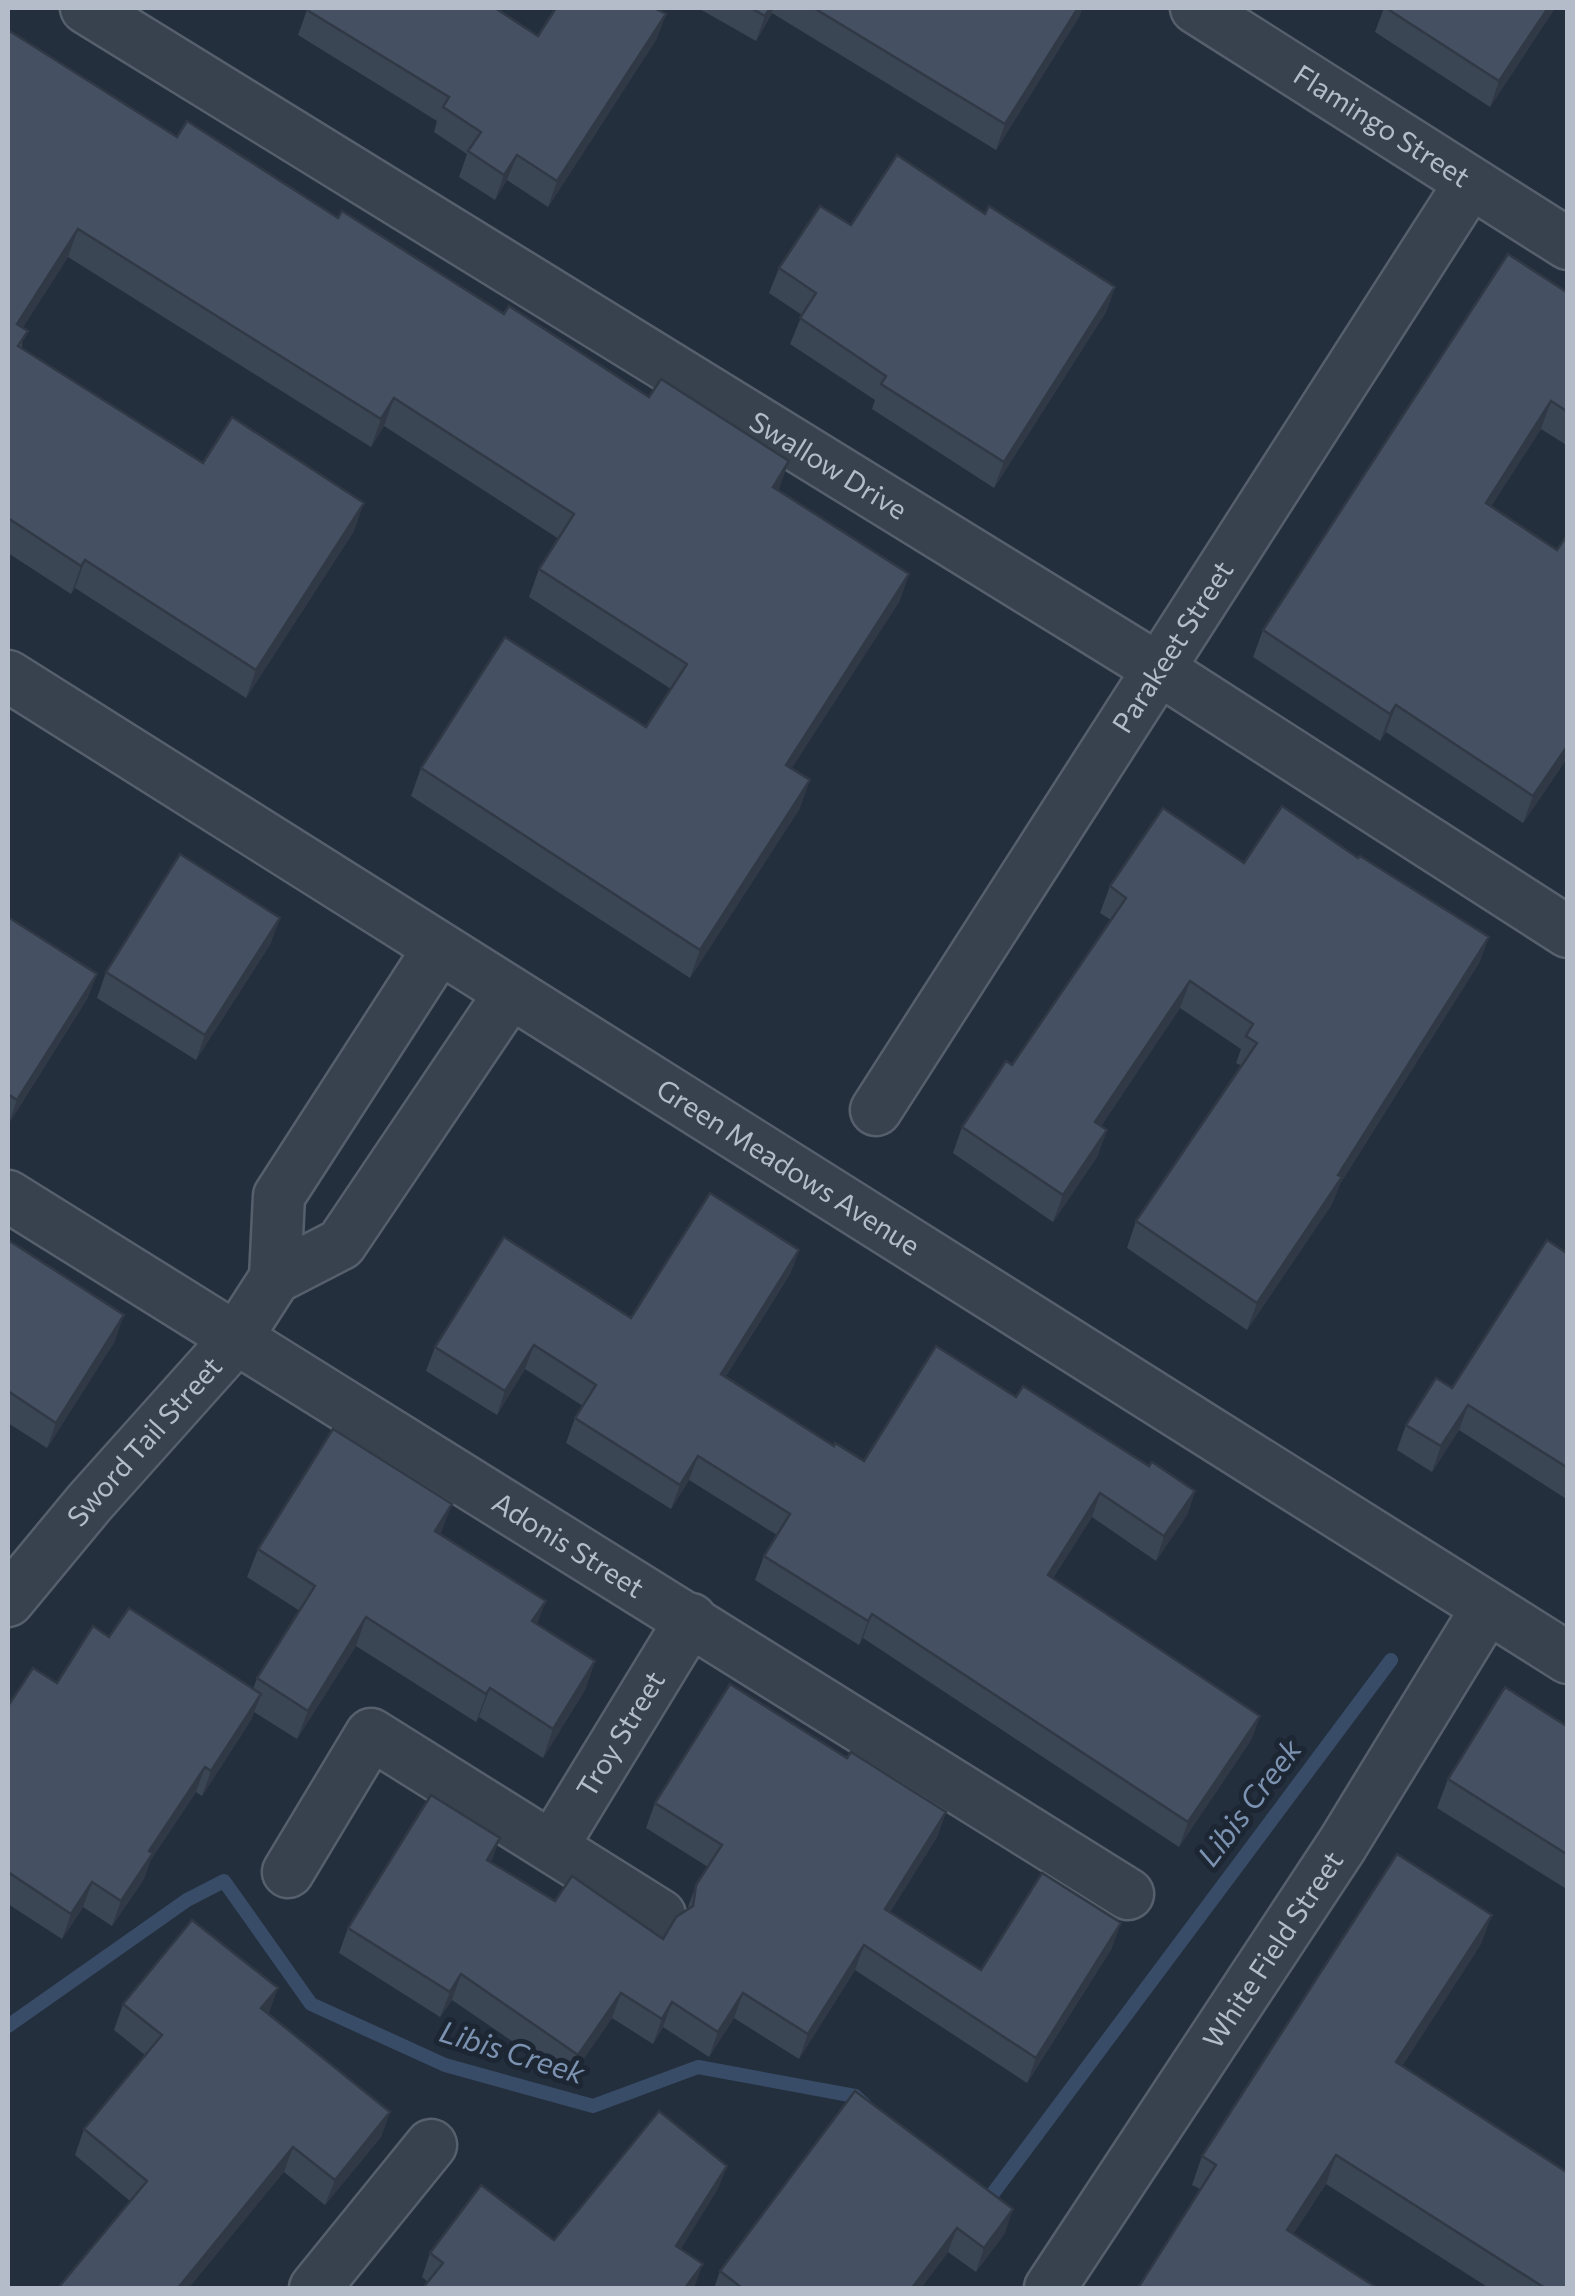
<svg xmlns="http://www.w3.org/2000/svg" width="1575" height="2296" font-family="Commissioner,sans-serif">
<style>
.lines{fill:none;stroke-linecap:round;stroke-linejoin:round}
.stream{stroke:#394c67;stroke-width:14}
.minor-casing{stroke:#565f6c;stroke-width:55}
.minor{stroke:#38414e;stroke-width:50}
.wall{fill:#3b4654}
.shaded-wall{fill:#303945}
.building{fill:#455162;stroke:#303945;stroke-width:2.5}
.labels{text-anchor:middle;stroke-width:10;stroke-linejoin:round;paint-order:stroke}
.street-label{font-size:28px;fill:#b4bcc9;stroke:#1d2633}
.water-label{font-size:30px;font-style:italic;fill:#7c92b1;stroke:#1d2633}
</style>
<rect width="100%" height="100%" fill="#242f3e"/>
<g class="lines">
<path class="stream" d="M 8,2026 L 187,1900 L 224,1881 L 311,2004 L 445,2065 L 593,2106 L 698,2067 L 855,2096 L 865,2105
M 982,2208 L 1391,1660"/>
<defs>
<g id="minor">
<path id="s1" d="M 86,8 L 1157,668 L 1568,932"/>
<path id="s2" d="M 1196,8 L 1568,244"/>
<path id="s3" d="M 8,676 L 1568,1658"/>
<path id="s4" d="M 876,1110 L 1470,183"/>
<path id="s5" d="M 8,1196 L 1128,1894"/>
<path d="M 275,1278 L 279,1196 L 439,948"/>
<path id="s6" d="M 8,1601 L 90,1502 L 235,1340 L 275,1278 L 341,1244 L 510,993"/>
<path id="s7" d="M 552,1847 L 691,1619"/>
<path d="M 288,1872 L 371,1734 L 660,1915"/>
<path d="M 315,2288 L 431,2145"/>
<path id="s8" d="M 1050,2288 L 1342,1845 L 1487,1608"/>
</g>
</defs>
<use href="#minor" class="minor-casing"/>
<use href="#minor" class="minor"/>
</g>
<path class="wall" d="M 698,8 L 1082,8 L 1079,17 L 996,150 L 772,13 L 756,41 Z
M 1384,8 L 1555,8 L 1490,107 L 1375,32 Z
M 307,10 L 538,36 L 666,14 L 656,40 L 548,207 L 507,180 L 495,200 L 459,177 L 467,154 L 434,132 L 437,121 L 298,35 Z
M 8,30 L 177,137 L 338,218 L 778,490 L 909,574 L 899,602 L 791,768 L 800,808 L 690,978 L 411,796 L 421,768 L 646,727 L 671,689 L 529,597 L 539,569 L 559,539 L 384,426 L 371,447 L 68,257 L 23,327 L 22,348 L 203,463 L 354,531 L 246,698 L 75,588 L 71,594 L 8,553 Z
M 985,214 L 1115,287 L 1106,312 L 994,488 L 872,409 L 875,400 L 790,344 L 802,315 L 769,293 L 779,268 L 851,225 Z
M 1568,293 L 1568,446 L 1541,429 L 1491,506 L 1557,550 L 1568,534 L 1568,757 L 1523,823 L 1386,732 L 1380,741 L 1253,657 L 1263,630 Z
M 1358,858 L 1489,937 L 1479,963 L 1340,1184 L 1332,1204 L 1247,1330 L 1127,1248 L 1136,1221 L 1242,1066 L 1236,1063 L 1241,1049 L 1180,1008 L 1101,1126 L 1107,1130 L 1097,1157 L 1053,1222 L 953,1153 L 962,1127 L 1012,1065 L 1111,920 L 1100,913 L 1110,886 L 1244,863 Z
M 8,917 L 97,974 L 87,999 L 8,1125 Z
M 271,943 L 196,1060 L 97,998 L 106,972 Z
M 8,1240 L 115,1341 L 47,1448 L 8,1423 Z
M 799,1250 L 790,1274 L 726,1376 L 834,1446 L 864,1461 L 1016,1397 L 1195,1491 L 1187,1515 L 1156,1561 L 1092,1517 L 1053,1578 L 1260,1716 L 1251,1740 L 1179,1847 L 863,1638 L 859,1645 L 755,1580 L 764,1556 L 777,1535 L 689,1480 L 671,1509 L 566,1443 L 575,1418 L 583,1406 L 525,1369 L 497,1415 L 426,1371 L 435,1347 L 631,1318 Z
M 1568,1254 L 1568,1500 L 1459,1430 L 1432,1472 L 1397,1450 L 1406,1425 L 1452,1388 Z
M 440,1534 L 537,1624 L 595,1661 L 585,1690 L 543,1758 L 479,1717 L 476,1722 L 356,1646 L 297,1739 L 254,1712 L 251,1720 L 202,1796 L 196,1792 L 150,1861 L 144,1879 L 112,1926 L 83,1907 L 62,1939 L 8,1904 L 8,1706 L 57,1683 L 109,1637 L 253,1689 L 257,1678 L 300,1611 L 247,1577 L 258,1549 Z
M 1568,1727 L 1568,1890 L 1437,1808 L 1448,1779 Z
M 847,1758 L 946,1812 L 937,1837 L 890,1912 L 981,1970 L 1112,1948 L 1027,2083 L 855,1970 L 799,2059 L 734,2018 L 709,2057 L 663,2027 L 653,2044 L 612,2018 L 569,2080 L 452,2000 L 440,2017 L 339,1953 L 348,1928 L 491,1863 L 555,1901 L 663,1939 L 687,1910 L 696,1885 L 708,1867 L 646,1828 L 655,1803 Z
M 1481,1944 L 1402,2066 L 1568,2288 L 1489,2288 L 1326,2184 L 1293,2234 L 1192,2185 L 1202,2156 Z
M 123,2004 L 268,2014 L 390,2112 L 381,2137 L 325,2205 L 284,2172 L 130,2201 L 75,2155 L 84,2129 L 145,2055 L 114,2030 Z
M 855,2091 L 1005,2233 L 976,2272 L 948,2252 L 921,2288 L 714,2288 L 720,2271 Z
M 718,2189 L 428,2282 L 422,2277 L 430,2253 L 554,2240 Z"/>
<path class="shaded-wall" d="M 770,8 L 774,8 L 756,41 L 765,16 Z
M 1078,8 L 1082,8 L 1079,17 L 996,150 L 1005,124 Z
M 1548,8 L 1555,8 L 1490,107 L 1499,81 Z
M 666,14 L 656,40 L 548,207 L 557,181 Z
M 517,155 L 507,180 L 495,200 L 504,175 Z
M 78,229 L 68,257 L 8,351 L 17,324 Z
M 1115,287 L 1106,312 L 994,488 L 1004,462 Z
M 394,398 L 384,426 L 371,447 L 381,419 Z
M 1551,401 L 1541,429 L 1476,530 L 1486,503 Z
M 789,461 L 779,489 L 763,515 L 773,487 Z
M 364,503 L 354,531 L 246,698 L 256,670 Z
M 85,560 L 75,588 L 71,594 L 81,566 Z
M 909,574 L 899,602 L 776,793 L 786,765 Z
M 1396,705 L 1386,732 L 1380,741 L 1390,714 Z
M 1568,745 L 1568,757 L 1523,823 L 1533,796 Z
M 810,780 L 800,808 L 690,978 L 700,950 Z
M 280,918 L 271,943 L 196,1060 L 205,1035 Z
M 1489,937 L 1479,963 L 1340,1184 L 1332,1204 L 1247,1330 L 1257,1303 Z
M 97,974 L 87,999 L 8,1125 L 17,1100 Z
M 1190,981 L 1180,1008 L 1085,1149 L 1095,1122 Z
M 1107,1130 L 1097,1157 L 1053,1222 L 1063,1195 Z
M 799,1250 L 790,1274 L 712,1398 L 721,1374 Z
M 124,1315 L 115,1341 L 47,1448 L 56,1423 Z
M 534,1345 L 525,1369 L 497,1415 L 505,1391 Z
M 1468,1405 L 1459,1430 L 1432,1472 L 1441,1446 Z
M 698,1456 L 689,1480 L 671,1509 L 680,1485 Z
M 1195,1491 L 1187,1515 L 1156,1561 L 1164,1536 Z
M 1100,1493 L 1092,1517 L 1039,1599 L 1048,1575 Z
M 452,1504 L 441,1533 L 424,1559 L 435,1531 Z
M 546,1601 L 535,1629 L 532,1621 Z
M 872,1614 L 863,1638 L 859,1645 L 868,1621 Z
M 366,1617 L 356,1646 L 297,1739 L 308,1711 Z
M 595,1661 L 585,1690 L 543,1758 L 553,1729 Z
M 490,1688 L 479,1717 L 476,1722 L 486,1694 Z
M 261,1694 L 251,1720 L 202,1796 L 211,1771 Z
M 1260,1716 L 1251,1740 L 1179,1847 L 1188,1822 Z
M 205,1767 L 196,1792 L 150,1861 L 144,1879 L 112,1926 L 121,1901 L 149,1851 Z
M 946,1812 L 937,1837 L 876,1934 L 885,1909 Z
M 500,1838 L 491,1863 L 487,1860 Z
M 92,1882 L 83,1907 L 62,1939 L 71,1914 Z
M 1492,1915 L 1481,1944 L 1386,2091 L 1396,2062 Z
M 1121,1923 L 1112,1948 L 1027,2083 L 1036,2058 Z
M 864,1945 L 855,1970 L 799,2059 L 808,2034 Z
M 461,1974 L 452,2000 L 440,2017 L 450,1992 Z
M 278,1988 L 269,2013 L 252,2034 L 261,2008 Z
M 621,1993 L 612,2018 L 569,2080 L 578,2055 Z
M 743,1993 L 734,2018 L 709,2057 L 718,2032 Z
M 672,2002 L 663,2027 L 653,2044 L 662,2019 Z
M 390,2112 L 381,2137 L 325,2205 L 335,2180 Z
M 293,2147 L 284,2172 L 189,2288 L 177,2288 Z
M 1336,2155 L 1326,2184 L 1277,2259 L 1287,2230 Z
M 727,2166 L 718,2189 L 668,2270 L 676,2246 Z
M 1013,2209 L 1005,2233 L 976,2272 L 984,2248 Z
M 957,2228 L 948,2252 L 921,2288 L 912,2288 Z
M 703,2264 L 694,2288 L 685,2288 Z"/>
<path class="building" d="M 308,8 L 495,8 L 538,36 L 556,8 L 654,8 L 666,14 L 557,181 L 517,155 L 504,175 L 468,151 L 481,132 L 443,107 L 449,97 L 307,10 Z
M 751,8 L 770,8 L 765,16 Z
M 814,8 L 1078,8 L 1005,124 Z
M 1386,8 L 1548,8 L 1499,81 Z
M 8,30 L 177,137 L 187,121 L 338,218 L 342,211 L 504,314 L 509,306 L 649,397 L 661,379 L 789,461 L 773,487 L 909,574 L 786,765 L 810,780 L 700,950 L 421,768 L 505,637 L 646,727 L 687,664 L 539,569 L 574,514 L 394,398 L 381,419 L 78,229 L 17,324 L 28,331 L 18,346 L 203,463 L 232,417 L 364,503 L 256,670 L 85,560 L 81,566 L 8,518 Z
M 897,155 L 985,214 L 989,206 L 1115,287 L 1004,462 L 881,384 L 886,376 L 800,318 L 816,293 L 779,268 L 820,206 L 851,225 Z
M 1508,254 L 1568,293 L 1568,412 L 1551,401 L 1486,503 L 1557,550 L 1568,534 L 1568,745 L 1533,796 L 1396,705 L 1390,714 L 1263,630 Z
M 1282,806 L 1358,858 L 1360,856 L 1489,937 L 1338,1175 L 1342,1177 L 1257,1303 L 1136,1221 L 1257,1043 L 1246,1036 L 1253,1024 L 1190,981 L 1095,1122 L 1107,1130 L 1063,1195 L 962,1127 L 1006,1061 L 1012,1065 L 1126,898 L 1110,886 L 1163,808 L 1244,863 Z
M 180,854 L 280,918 L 205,1035 L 106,972 Z
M 8,917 L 97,974 L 17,1100 L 8,1094 Z
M 710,1193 L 799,1250 L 721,1374 L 834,1446 L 835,1443 L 864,1461 L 936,1346 L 1016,1397 L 1023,1386 L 1149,1466 L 1152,1462 L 1195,1491 L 1164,1536 L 1100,1493 L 1048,1575 L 1260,1716 L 1188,1822 L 872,1614 L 868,1621 L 764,1556 L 790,1514 L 698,1456 L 680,1485 L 575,1418 L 596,1385 L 534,1345 L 505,1391 L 435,1347 L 504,1237 L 631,1318 Z
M 8,1240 L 124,1315 L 56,1423 L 8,1391 Z
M 1547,1240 L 1568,1254 L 1568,1468 L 1468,1405 L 1441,1446 L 1406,1425 L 1436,1378 L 1452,1388 Z
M 333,1429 L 452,1504 L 435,1531 L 546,1601 L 532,1621 L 595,1661 L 553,1729 L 490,1688 L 486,1694 L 366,1617 L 308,1711 L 257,1678 L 315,1586 L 258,1549 Z
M 129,1608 L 261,1694 L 211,1771 L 205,1767 L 149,1851 L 153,1853 L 121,1901 L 92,1882 L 71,1914 L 8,1872 L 8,1706 L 33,1668 L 57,1683 L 93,1626 L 109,1637 Z
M 730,1684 L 847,1758 L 851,1752 L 946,1812 L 885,1909 L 981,1970 L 1042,1873 L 1121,1923 L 1036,2058 L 864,1945 L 808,2034 L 743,1993 L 718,2032 L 672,2002 L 662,2019 L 621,1993 L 578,2055 L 461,1974 L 450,1992 L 348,1928 L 431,1795 L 500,1838 L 487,1860 L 555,1901 L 572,1876 L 663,1939 L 676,1917 L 693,1906 L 696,1885 L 722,1845 L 655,1803 Z
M 1505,1687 L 1568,1727 L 1568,1855 L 1448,1779 Z
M 1397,1854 L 1492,1915 L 1396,2062 L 1568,2173 L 1568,2288 L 1545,2288 L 1336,2155 L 1287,2230 L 1377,2288 L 1138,2288 L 1216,2165 L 1202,2156 Z
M 192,1920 L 278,1988 L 261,2008 L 390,2112 L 335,2180 L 293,2147 L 178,2288 L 58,2288 L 147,2181 L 84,2129 L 162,2035 L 123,2004 Z
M 855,2091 L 1013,2209 L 984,2248 L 957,2228 L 912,2288 L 742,2288 L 720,2271 Z
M 659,2111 L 727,2166 L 676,2246 L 703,2264 L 685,2288 L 423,2288 L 443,2263 L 430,2253 L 481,2185 L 554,2240 Z"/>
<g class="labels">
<g class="street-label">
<text dy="10" stroke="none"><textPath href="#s2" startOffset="220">Flamingo Street</textPath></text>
<text dy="10" stroke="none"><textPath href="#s1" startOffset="872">Swallow Drive</textPath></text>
<text dy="10" stroke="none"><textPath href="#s4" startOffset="550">Parakeet Street</textPath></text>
<text dy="10" stroke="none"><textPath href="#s3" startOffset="922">Green Meadows Avenue</textPath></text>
<text dy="10" stroke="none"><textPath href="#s6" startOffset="210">Sword Tail Street</textPath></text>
<text dy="10" stroke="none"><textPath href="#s5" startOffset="660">Adonis Street</textPath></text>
<text dy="10" stroke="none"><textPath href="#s7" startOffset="132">Troy Street</textPath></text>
<text dy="10" stroke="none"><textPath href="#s8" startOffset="405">White Field Street</textPath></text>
</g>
<g class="water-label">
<text transform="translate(1250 1803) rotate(-53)" y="10">Libis Creek</text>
<text transform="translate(512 2053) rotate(17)" y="10">Libis Creek</text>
</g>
</g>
<rect width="1575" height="2296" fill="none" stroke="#b4bcc9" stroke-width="20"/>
</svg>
